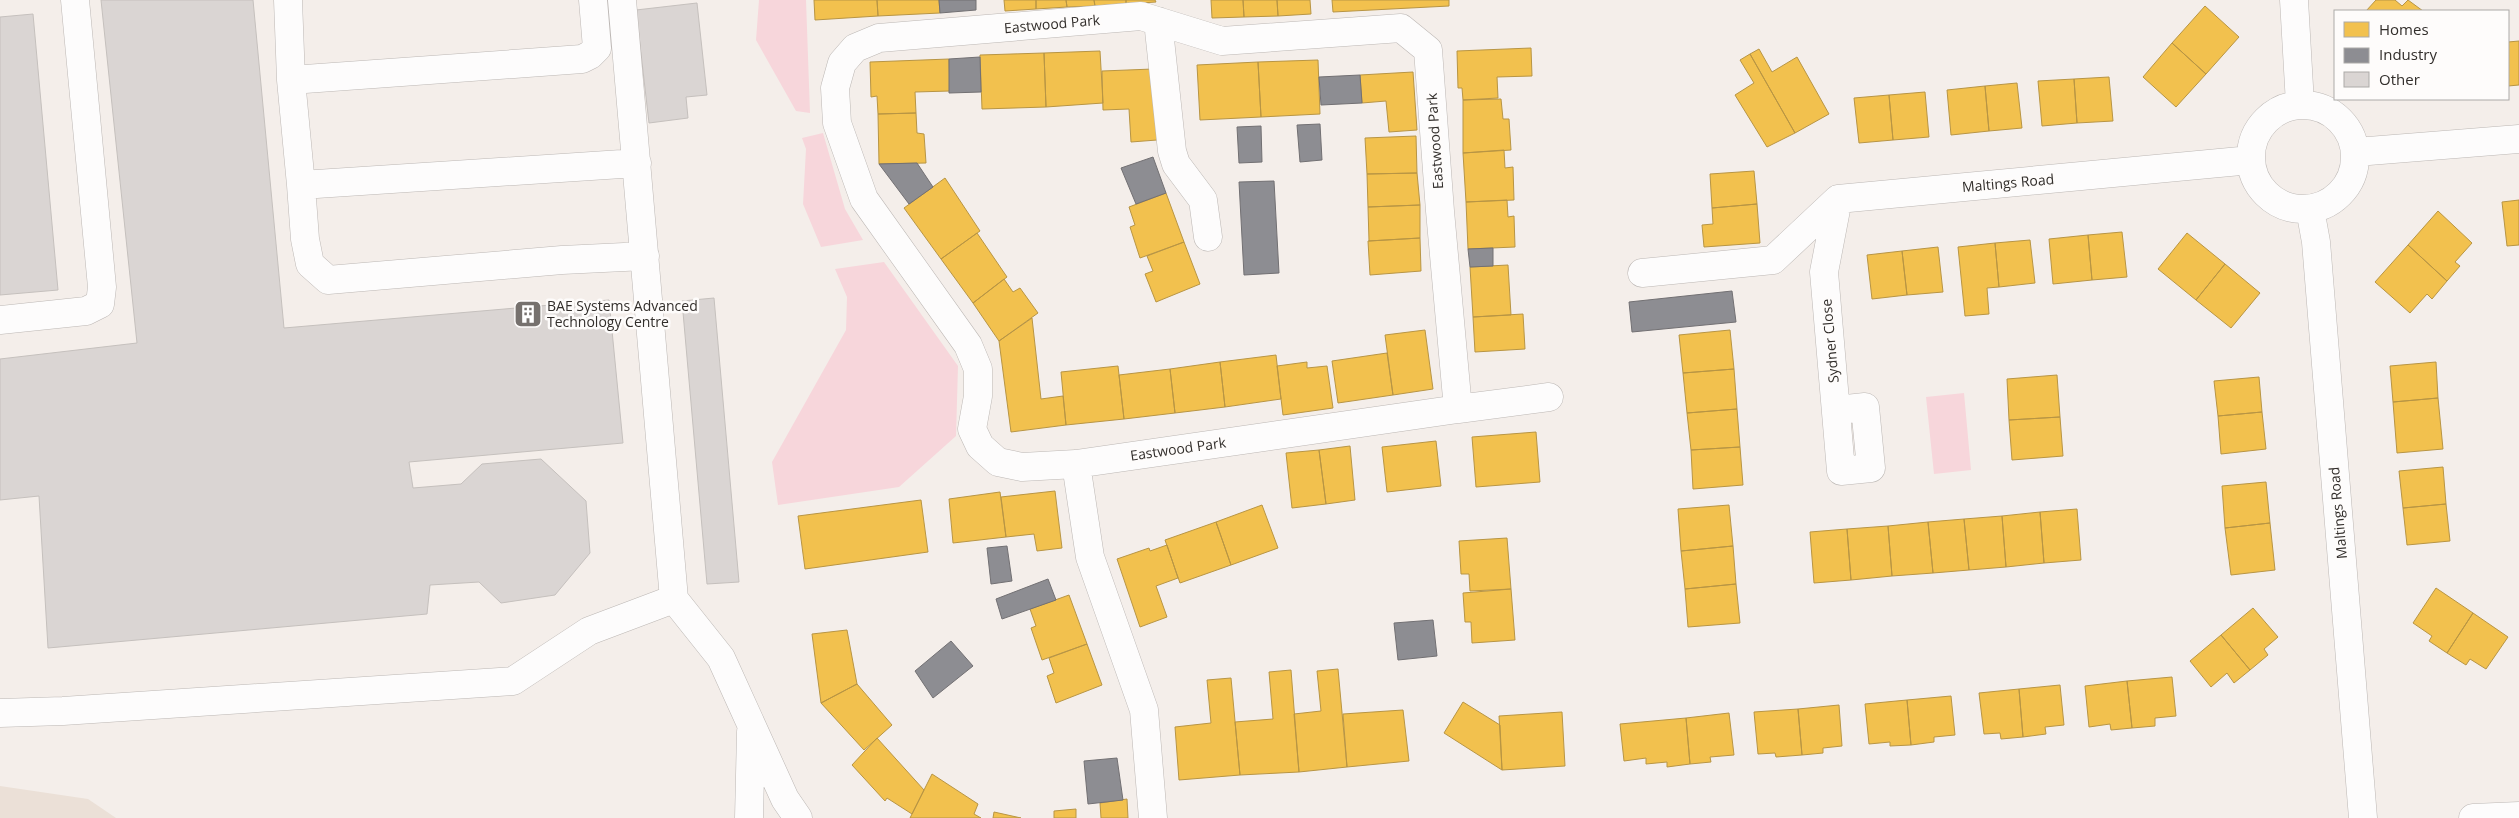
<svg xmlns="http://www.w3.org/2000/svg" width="2519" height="818" font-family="'Open Sans',sans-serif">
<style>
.built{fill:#ebe0d7}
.green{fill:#f7d6db}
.homes{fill:#f2c14e;stroke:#b89544}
.industry{fill:#8d8d92;stroke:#727073}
.building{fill:#dad5d3;stroke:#c5c0bd}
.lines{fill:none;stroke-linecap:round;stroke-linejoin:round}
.minor-casing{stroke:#bcb7b4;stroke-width:29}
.minor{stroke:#fdfcfc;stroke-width:28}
.labels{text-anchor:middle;stroke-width:5;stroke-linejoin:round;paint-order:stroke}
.street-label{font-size:14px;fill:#322e2b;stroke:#fefcfb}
.poi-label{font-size:14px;fill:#322e2b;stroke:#fefcfb;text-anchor:start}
</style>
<rect width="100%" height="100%" fill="#f4eeea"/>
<path class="built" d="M 0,786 L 88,799 L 116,818 L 0,818 Z"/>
<path class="green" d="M 759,0 L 806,0 L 810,113 L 796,111 L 756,40 Z
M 823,133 L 845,209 L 863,240 L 821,247 L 803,204 L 806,149 L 802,138 Z
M 884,262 L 958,366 L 956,436 L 899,487 L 778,505 L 772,462 L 846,330 L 847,297 L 835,269 Z
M 1964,393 L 1971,470 L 1934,474 L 1926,397 Z"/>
<path class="homes" d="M 814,0 L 877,0 L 878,16 L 815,20 Z
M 877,0 L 939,0 L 940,13 L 878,16 Z
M 1004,0 L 1036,0 L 1036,9 L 1005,11 Z
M 1036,0 L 1066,0 L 1067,7 L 1036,9 Z
M 1066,0 L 1094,0 L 1095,6 L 1067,7 Z
M 1094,0 L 1126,0 L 1126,4 L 1095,6 Z
M 1126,0 L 1155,0 L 1156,2 L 1126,4 Z
M 1211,0 L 1243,0 L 1244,17 L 1212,18 Z
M 1243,0 L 1277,0 L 1278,16 L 1244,17 Z
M 1277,0 L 1310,0 L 1311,14 L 1278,16 Z
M 1332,0 L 1449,0 L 1449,6 L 1333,12 Z
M 2376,0 L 2395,0 L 2402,6 L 2408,0 L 2423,11 L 2366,11 Z
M 2205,6 L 2239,37 L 2206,74 L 2172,43 Z
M 2519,41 L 2519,85 L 2508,86 L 2508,42 Z
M 2172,43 L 2206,74 L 2176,107 L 2143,77 Z
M 1531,48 L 1532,76 L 1497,77 L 1498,98 L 1463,100 L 1462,88 L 1458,88 L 1457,51 Z
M 1759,49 L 1772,72 L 1797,57 L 1829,114 L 1795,133 L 1750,54 Z
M 1100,51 L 1103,103 L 1046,107 L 1044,53 Z
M 1044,53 L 1046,107 L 982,109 L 980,55 Z
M 1750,54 L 1795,133 L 1767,147 L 1735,95 L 1754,83 L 1740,60 Z
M 949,59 L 950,91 L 915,92 L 916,113 L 878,114 L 877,96 L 871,97 L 870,62 Z
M 1318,60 L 1320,114 L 1261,117 L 1258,62 Z
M 1258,62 L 1261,117 L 1200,120 L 1197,65 Z
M 1153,69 L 1157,140 L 1131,142 L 1129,109 L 1103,110 L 1102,71 Z
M 1413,72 L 1417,130 L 1389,132 L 1386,101 L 1362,103 L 1360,75 Z
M 2109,77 L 2113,121 L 2077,123 L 2074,79 Z
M 2074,79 L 2077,123 L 2042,126 L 2038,81 Z
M 2017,83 L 2022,128 L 1989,131 L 1985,86 Z
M 1985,86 L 1989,131 L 1951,135 L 1947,90 Z
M 1925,92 L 1929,137 L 1893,140 L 1889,95 Z
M 1889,95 L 1893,140 L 1859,143 L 1854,98 Z
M 1501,99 L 1503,119 L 1509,119 L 1511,150 L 1463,153 L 1463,100 Z
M 916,113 L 917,133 L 924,134 L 926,163 L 879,164 L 878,114 Z
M 1416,136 L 1417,173 L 1367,174 L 1365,138 Z
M 1504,150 L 1505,168 L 1513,167 L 1514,200 L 1466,202 L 1463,153 Z
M 1754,171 L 1757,204 L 1712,208 L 1710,174 Z
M 1417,173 L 1420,205 L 1368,207 L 1367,174 Z
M 945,178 L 980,231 L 941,259 L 904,208 Z
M 1166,193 L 1184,242 L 1140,258 L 1130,227 L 1135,225 L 1129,207 Z
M 1507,200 L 1508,217 L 1514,216 L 1515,247 L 1468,249 L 1466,202 Z
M 2519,200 L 2519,245 L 2507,246 L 2502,202 Z
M 1757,204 L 1760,243 L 1704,247 L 1702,225 L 1713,224 L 1712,208 Z
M 1420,205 L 1420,238 L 1369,241 L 1368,207 Z
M 2438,211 L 2472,243 L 2455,262 L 2460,266 L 2447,281 L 2408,245 Z
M 2122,232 L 2127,277 L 2092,280 L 2088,235 Z
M 977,233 L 1007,277 L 973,303 L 941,259 Z
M 2187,233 L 2225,264 L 2196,300 L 2158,269 Z
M 2088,235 L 2092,280 L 2053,284 L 2049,239 Z
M 1420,238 L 1421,271 L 1370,275 L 1368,241 Z
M 2030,240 L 2035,283 L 1999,287 L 1995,243 Z
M 1184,242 L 1200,284 L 1156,302 L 1145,274 L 1153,271 L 1147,256 Z
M 1995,243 L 1999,287 L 1987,288 L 1989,314 L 1965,316 L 1958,247 Z
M 2408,245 L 2447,281 L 2432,299 L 2427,294 L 2410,313 L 2375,282 Z
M 1938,247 L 1943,292 L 1907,295 L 1902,251 Z
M 1902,251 L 1907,295 L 1872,299 L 1867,255 Z
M 2225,264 L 2260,293 L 2231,328 L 2196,300 Z
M 1508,265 L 1511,315 L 1473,317 L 1470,267 Z
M 1004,279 L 1013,292 L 1020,288 L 1038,313 L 999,341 L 973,303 Z
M 1523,314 L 1525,349 L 1475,352 L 1473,317 Z
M 1032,318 L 1041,399 L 1063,396 L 1066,425 L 1011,432 L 999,341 Z
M 1425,330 L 1433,389 L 1393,395 L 1385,335 Z
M 1730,330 L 1734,369 L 1683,373 L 1679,335 Z
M 1387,353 L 1393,395 L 1338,403 L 1332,361 Z
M 1276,355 L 1281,399 L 1225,407 L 1220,362 Z
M 1220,362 L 1225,407 L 1175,413 L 1170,369 Z
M 1307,362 L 1307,368 L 1327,366 L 1333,408 L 1283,415 L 1277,366 Z
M 2436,362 L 2438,398 L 2393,402 L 2390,366 Z
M 1118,366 L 1124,419 L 1066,425 L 1061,372 Z
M 1170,369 L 1175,413 L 1124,419 L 1119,375 Z
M 1734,369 L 1737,409 L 1687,413 L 1683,373 Z
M 2057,375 L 2060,417 L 2009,420 L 2007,379 Z
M 2259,377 L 2262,412 L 2218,416 L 2214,381 Z
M 2438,398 L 2443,449 L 2397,453 L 2393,402 Z
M 1737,409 L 1740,447 L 1691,450 L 1687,413 Z
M 2262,412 L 2266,449 L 2221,454 L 2218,416 Z
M 2060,417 L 2063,456 L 2012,460 L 2009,420 Z
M 1536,432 L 1540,482 L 1476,487 L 1472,437 Z
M 1436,441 L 1441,486 L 1387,492 L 1382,447 Z
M 1350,446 L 1355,500 L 1326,504 L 1319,450 Z
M 1740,447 L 1743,485 L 1693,489 L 1691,450 Z
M 1319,450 L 1326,504 L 1292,508 L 1286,453 Z
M 2443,467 L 2446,504 L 2403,508 L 2399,471 Z
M 2266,482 L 2270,523 L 2225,528 L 2222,486 Z
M 1055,491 L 1062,548 L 1037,551 L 1034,534 L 1006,537 L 1001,497 Z
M 1000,492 L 1006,537 L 953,543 L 949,499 Z
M 921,500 L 928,552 L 805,569 L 798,516 Z
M 2446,504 L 2450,541 L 2407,545 L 2403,508 Z
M 1262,505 L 1278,548 L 1231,565 L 1216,522 Z
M 1729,505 L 1733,546 L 1681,551 L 1678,509 Z
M 2077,509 L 2081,560 L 2044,563 L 2040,512 Z
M 2040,512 L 2044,563 L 2006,567 L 2002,516 Z
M 2002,516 L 2006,567 L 1969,570 L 1964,519 Z
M 1964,519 L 1969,570 L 1933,573 L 1928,522 Z
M 1216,522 L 1231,565 L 1180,583 L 1165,540 Z
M 1928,522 L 1933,573 L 1892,576 L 1888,526 Z
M 2270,523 L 2275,570 L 2231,575 L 2225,528 Z
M 1888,526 L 1892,576 L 1851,580 L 1847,529 Z
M 1847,529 L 1851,580 L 1814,583 L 1810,532 Z
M 1507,538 L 1511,589 L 1470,591 L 1469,574 L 1461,574 L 1459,541 Z
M 1167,545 L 1178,578 L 1156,586 L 1167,617 L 1140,627 L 1117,559 L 1149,548 L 1150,551 Z
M 1733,546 L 1736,584 L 1685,589 L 1681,551 Z
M 1736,584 L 1740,623 L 1688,627 L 1685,589 Z
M 2436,588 L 2473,613 L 2447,653 L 2429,641 L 2432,636 L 2413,623 Z
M 1511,589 L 1515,640 L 1472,643 L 1471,622 L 1465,622 L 1463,593 Z
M 1069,595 L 1087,644 L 1042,660 L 1031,628 L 1036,626 L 1030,609 Z
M 2253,608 L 2278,637 L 2264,649 L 2268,655 L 2250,670 L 2221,635 Z
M 2473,613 L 2508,637 L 2486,669 L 2470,659 L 2466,665 L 2447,653 Z
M 847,630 L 857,684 L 821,703 L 812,634 Z
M 2221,635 L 2250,670 L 2234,683 L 2227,673 L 2211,687 L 2190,661 Z
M 1087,644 L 1102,685 L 1056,703 L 1047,676 L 1054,673 L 1049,658 Z
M 1338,669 L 1347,767 L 1299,772 L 1294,714 L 1321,711 L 1317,671 Z
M 1291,670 L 1299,772 L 1240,775 L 1235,722 L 1273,719 L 1269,672 Z
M 2172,677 L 2176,716 L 2155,718 L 2155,726 L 2132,728 L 2127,681 Z
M 1231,678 L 1240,775 L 1179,780 L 1175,727 L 1211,723 L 1207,680 Z
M 2127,681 L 2132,728 L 2111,730 L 2110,724 L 2089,727 L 2085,686 Z
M 857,684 L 892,725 L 864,750 L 821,703 Z
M 2060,685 L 2064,725 L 2045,727 L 2046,734 L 2023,737 L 2019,689 Z
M 2019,689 L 2023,737 L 2001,739 L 2000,733 L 1984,734 L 1979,693 Z
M 1951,696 L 1955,735 L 1934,737 L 1934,742 L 1911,745 L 1907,700 Z
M 1907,700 L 1911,745 L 1890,746 L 1890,742 L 1869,744 L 1865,704 Z
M 1463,702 L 1500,725 L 1502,770 L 1444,733 Z
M 1839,705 L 1842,746 L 1823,748 L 1823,753 L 1802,755 L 1798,709 Z
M 1798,709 L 1802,755 L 1776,757 L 1775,753 L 1758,754 L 1754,712 Z
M 1403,710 L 1409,761 L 1347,767 L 1343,714 Z
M 1562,712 L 1565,766 L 1502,770 L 1499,716 Z
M 1729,713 L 1734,755 L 1710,757 L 1711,762 L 1690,764 L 1686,718 Z
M 1686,718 L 1690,764 L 1667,767 L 1667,762 L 1646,764 L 1646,758 L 1624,761 L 1620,724 Z
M 877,738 L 924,790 L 912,814 L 887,798 L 885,801 L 852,765 Z
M 932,774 L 978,804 L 974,814 L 981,818 L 910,818 Z
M 1127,799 L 1128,818 L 1101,818 L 1100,803 Z
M 1076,809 L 1076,818 L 1054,818 L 1054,811 Z
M 994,812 L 1021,818 L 993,818 Z"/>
<path class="industry" d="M 939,0 L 976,0 L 976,10 L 940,13 Z
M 980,57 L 981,92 L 949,93 L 949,59 Z
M 1360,75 L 1362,103 L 1321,105 L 1319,77 Z
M 1320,124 L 1322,160 L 1300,162 L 1297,125 Z
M 1261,126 L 1262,162 L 1239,163 L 1237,127 Z
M 1153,157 L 1166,193 L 1136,204 L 1121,168 Z
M 917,163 L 933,187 L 909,204 L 879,164 Z
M 1274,181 L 1279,273 L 1244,275 L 1239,182 Z
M 1493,248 L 1493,266 L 1470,267 L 1468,249 Z
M 1732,291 L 1736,322 L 1632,332 L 1629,302 Z
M 1007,546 L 1012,581 L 991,584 L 987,548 Z
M 1048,579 L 1056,600 L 1002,619 L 996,599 Z
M 1433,620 L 1437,656 L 1398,660 L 1394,623 Z
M 951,641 L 973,666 L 933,698 L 915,671 Z
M 1117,758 L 1123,800 L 1088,804 L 1084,761 Z"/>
<path class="building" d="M 101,0 L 253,0 L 284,328 L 609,300 L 623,443 L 409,462 L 413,488 L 461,484 L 482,464 L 541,459 L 586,501 L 590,553 L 555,595 L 501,603 L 479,582 L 430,585 L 427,614 L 48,648 L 39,496 L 0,500 L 0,359 L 137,343 Z
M 697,3 L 707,95 L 686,97 L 688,118 L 649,123 L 636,10 Z
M 33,14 L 58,290 L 0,295 L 0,17 Z
M 714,298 L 739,582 L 707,584 L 682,301 Z"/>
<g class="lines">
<defs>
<path id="minor" d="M 288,0 L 291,80 L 301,185 L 637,163
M 622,0 L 674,599 L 721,658 L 785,799 L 798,818
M 2294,0 L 2300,104
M 1141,16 L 1222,41 L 1401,28 L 1428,50 L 1440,211 L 1458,409 L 1076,464 L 1022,467 L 998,462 L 980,446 L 972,429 L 978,396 L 978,369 L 968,345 L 864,199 L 837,123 L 835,88 L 842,63 L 855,48 L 879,38 Z
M 1158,21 L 1172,151 L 1176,164 L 1203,200 L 1208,237
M 291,80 L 582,59 L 590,55 L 597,48 L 593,0
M2251 157a52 52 0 1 1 104 0a52 52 0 1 1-104 0Z
M 2356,152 L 2519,139
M 301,185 L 305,239 L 310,264 L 328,280 L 562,260 L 645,256
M 2310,209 L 2316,242 L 2363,818
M 1642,273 L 1773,260 L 1838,199
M 0,320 L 86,311 L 100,304 L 102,287 L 75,0
M 1458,409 L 1549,397
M 1837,410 L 1865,407 L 1871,468 L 1841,471 L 1824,272 L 1838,199 L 2251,160
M 1076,464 L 1090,557 L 1144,710 L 1153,818
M 0,713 L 63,711 L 513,681 L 589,631 L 674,599
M 749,818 L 751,732
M 2473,818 L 2519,816"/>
</defs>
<use href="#minor" class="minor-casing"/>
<use href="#minor" class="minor"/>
</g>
<defs>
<symbol id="building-square" viewBox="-11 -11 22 22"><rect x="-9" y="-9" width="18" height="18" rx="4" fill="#76716e" stroke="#fefcfb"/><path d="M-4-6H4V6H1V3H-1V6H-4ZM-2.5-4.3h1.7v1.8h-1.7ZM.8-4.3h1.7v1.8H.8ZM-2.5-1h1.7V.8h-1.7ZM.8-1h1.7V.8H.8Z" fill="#fff"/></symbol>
</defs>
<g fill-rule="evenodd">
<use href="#building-square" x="512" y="298" width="32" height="32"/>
</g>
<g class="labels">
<g class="street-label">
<text transform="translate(1052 24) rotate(-5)" y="5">Eastwood Park</text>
<text transform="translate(1435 141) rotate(-94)" y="5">Eastwood Park</text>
<text transform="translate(2008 183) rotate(-5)" y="5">Maltings Road</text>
<text transform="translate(1830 341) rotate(-95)" y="5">Sydner Close</text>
<text transform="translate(1178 449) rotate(-8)" y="5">Eastwood Park</text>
<text transform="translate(2338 513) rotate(-95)" y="5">Maltings Road</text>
</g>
<g class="poi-label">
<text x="547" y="311">BAE Systems Advanced<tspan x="547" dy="16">Technology Centre</tspan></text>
</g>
</g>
<rect x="2334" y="10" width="175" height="90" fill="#fefcfb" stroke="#acaaa8"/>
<rect x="2344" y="22" width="25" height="15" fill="#f2c14e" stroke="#acaaa8"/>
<text x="2379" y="35" font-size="15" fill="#322e2b">Homes</text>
<rect x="2344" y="48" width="25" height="15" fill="#8d8d92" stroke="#acaaa8"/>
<text x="2379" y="60" font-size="15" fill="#322e2b">Industry</text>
<rect x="2344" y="72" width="25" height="15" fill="#dad5d3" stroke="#acaaa8"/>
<text x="2379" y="85" font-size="15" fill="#322e2b">Other</text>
</svg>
